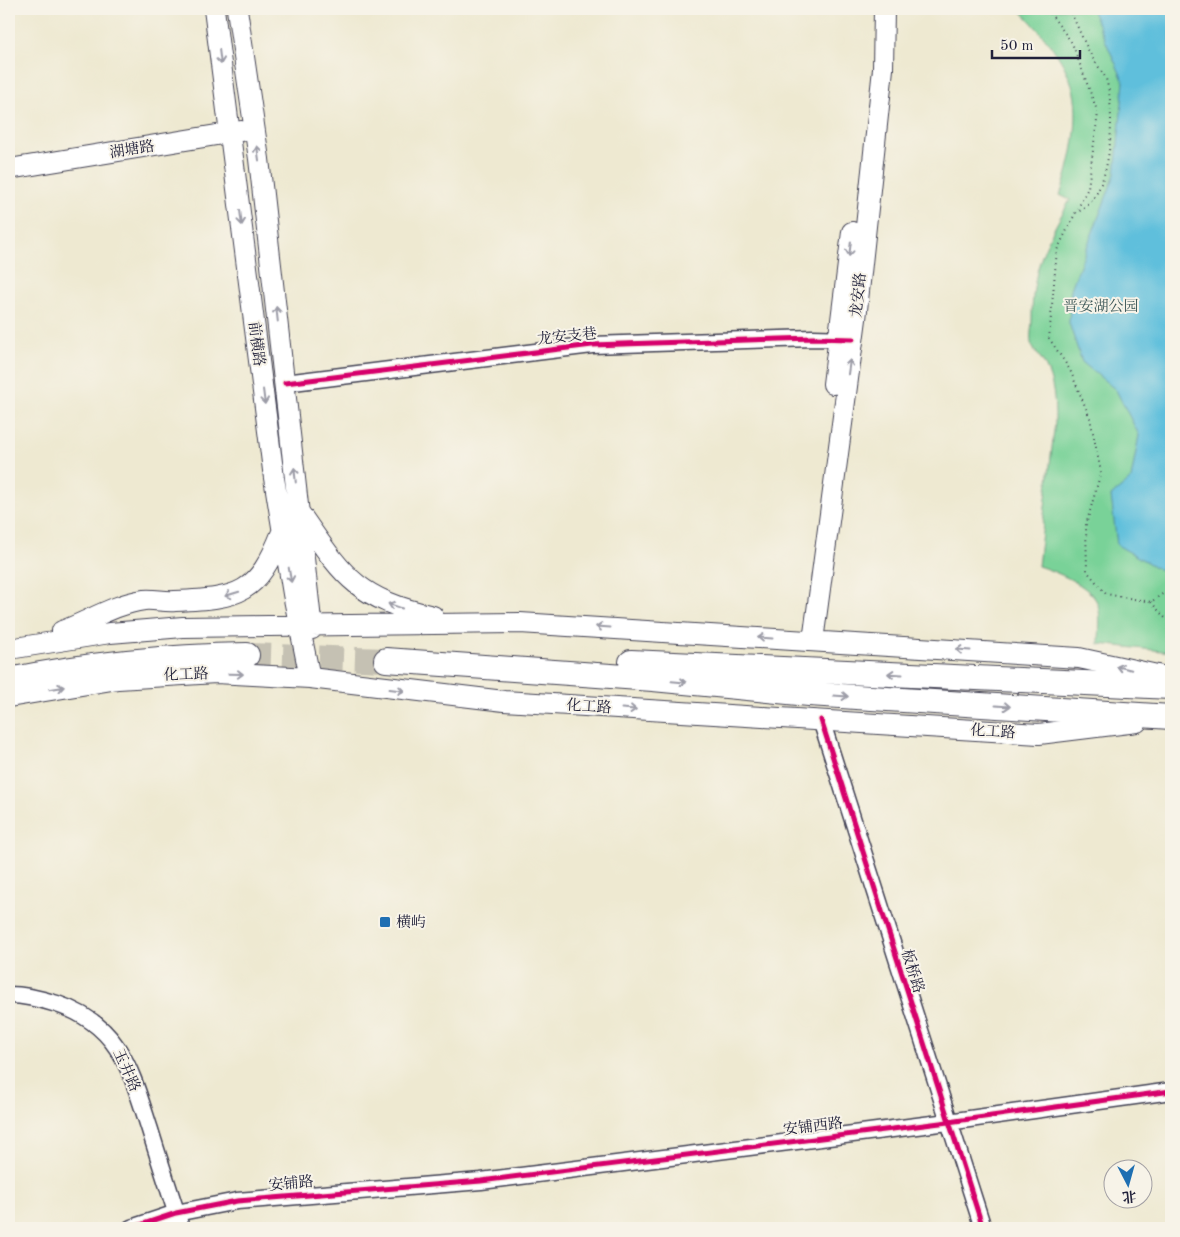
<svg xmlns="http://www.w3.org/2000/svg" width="1180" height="1237" font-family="'Old Standard TT','Noto Serif SC',serif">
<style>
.green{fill:#79d298;stroke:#4e7a6a}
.water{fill:#5ebfdc;stroke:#40708c}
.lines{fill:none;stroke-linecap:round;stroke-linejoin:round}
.highway-tunnel{stroke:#c5c1b3;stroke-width:24;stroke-dasharray:24 12;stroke-linecap:butt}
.minor-casing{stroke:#414052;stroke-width:19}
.major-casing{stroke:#414052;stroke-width:22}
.highway-casing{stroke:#414052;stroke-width:26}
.path{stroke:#414052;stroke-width:2;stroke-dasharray:1 4;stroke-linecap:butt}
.minor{stroke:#fff;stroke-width:16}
.major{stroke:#fff;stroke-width:20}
.highway{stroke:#fff;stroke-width:24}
.cycleway-casing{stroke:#f7f3e8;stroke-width:8}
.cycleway{stroke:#d6006c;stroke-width:5}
.oneway{stroke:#9c9ca7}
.poi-dot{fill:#1f6fb2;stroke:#f7f3e8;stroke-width:2}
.labels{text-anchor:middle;stroke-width:4;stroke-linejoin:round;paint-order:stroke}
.street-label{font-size:15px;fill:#22223b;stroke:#f7f3e8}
.park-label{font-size:15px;fill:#3c5757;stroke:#f7f3e8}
.poi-label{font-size:15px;fill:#22223b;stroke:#f7f3e8;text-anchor:start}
</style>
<rect width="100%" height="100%" fill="#f7f3e8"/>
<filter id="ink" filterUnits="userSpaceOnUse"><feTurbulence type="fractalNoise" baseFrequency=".02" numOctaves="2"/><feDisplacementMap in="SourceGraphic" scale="10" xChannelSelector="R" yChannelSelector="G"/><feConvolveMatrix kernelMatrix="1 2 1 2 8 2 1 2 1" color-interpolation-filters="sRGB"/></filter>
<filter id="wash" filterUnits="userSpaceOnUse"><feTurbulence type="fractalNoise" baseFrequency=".0096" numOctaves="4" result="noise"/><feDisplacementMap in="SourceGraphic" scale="20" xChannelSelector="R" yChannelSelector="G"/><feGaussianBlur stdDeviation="1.12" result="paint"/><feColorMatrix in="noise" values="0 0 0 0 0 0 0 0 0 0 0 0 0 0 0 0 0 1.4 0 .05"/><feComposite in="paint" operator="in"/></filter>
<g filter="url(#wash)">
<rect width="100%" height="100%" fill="#eee9d1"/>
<path class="green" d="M 1019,9 L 1171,9 L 1171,652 L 1099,644 C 1099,632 1101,616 1098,605 C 1093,586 1054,571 1038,566 L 1055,422 C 1055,402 1054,383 1045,365 C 1042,358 1035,353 1032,346 C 1029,340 1032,327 1032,319 C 1032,268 1045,244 1070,200 L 1060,195 C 1071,165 1082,117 1072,85 C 1063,56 1039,30 1019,9 Z"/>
<path class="water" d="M 1091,9 L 1171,9 L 1171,576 L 1117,545 L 1111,496 L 1131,479 L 1139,435 L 1116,390 L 1082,362 L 1069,323 L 1071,289 L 1115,174 L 1124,82 Z"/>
</g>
<g filter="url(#ink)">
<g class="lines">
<path class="highway-tunnel" d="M 247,655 L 386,660"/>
<defs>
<path id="minor" d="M 285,383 L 592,345 L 813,338 L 850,339
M 821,720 L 983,1228
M 9,995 C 26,995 41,999 57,1004 C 121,1025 131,1072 150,1130 C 160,1163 171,1195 181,1228
M 131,1228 L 176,1213 L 237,1201 L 481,1181 L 948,1122 L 1171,1091"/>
<path id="major" d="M 214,9 L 274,478 L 293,594 L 310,678
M 237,9 L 259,159 L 312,629
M 9,169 L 241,131
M 833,384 L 852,232
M 299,512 C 343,575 354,598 433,616
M 62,631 C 89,621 115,604 144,600 C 154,599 165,602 175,601 C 240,598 257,595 282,532
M 813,641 L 856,319 L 883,69 L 884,9
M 9,649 L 110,633 L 183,627 L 520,623 L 1079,658 L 1171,678
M 9,697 L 118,679 L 216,673 L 310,678 L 504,701 L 1039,734 L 1137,722"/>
<path id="highway" d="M 386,660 L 653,679 L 809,694 L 1171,717
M 631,662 L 1171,687
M 9,680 C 88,664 166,656 247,655"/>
</defs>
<use href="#minor" class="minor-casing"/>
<use href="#major" class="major-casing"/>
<use href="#highway" class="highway-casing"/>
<path class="path" d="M 1047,9 L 1072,43 L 1098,113 L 1088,188 L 1057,250 L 1049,338 L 1070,370 L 1090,418 L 1101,472 L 1086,525 L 1087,571 L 1106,594 L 1151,602 L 1171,588
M 1069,9 C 1077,24 1083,41 1092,57 C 1096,64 1103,72 1106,79 C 1116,111 1113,199 1077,212
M 1151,602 L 1166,619 L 1171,620"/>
<use href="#minor" class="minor"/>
<use href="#major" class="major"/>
<use href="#highway" class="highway"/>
<defs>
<path id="cycleway" d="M 285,383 L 592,345 L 813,338 L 853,339
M 821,720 L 983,1228
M 131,1228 L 176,1213 L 237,1201 L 481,1181 L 948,1122 L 1171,1091"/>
</defs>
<use href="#cycleway" class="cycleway-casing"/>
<use href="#cycleway" class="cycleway"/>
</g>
<defs><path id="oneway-shaft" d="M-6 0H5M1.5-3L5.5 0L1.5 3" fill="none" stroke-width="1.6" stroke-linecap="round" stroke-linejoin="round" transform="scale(1.25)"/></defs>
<g class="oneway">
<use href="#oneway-shaft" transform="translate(220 57) rotate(83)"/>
<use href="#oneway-shaft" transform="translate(258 153) rotate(-98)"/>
<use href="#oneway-shaft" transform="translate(241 218) rotate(83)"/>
<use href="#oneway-shaft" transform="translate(850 249) rotate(97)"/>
<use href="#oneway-shaft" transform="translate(277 314) rotate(-96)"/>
<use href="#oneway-shaft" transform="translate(849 367) rotate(-82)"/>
<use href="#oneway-shaft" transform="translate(264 397) rotate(83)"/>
<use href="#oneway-shaft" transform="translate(295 475) rotate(-96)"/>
<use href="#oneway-shaft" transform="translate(290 575) rotate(80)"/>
<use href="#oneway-shaft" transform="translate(232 594) rotate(163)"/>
<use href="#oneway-shaft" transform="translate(395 606) rotate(-161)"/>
<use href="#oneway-shaft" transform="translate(603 627) rotate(-176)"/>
<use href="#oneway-shaft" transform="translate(765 638) rotate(-176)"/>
<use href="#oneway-shaft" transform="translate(963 650) rotate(-176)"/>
<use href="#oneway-shaft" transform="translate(1124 668) rotate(-167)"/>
<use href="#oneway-shaft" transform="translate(236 674) rotate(1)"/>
<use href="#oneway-shaft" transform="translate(895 674) rotate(-177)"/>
<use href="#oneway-shaft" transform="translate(679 682) rotate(5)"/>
<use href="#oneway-shaft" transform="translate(57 688) rotate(-10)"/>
<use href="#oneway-shaft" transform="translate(397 690) rotate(7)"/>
<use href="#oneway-shaft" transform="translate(841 696) rotate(4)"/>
<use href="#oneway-shaft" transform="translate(1003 706) rotate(4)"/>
<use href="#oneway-shaft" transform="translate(629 709) rotate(4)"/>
</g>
</g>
<rect class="poi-dot" x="379" y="916" width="12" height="12" rx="2.5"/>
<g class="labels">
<g class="street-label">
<text transform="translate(132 149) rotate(-9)" y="5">湖塘路</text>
<text transform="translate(858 295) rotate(-84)" y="5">龙安路</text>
<text transform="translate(567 336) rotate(-6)" y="5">龙安支巷</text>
<text transform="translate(257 344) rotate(83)" y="5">前横路</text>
<text transform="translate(186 674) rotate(-2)" y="5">化工路</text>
<text transform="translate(589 706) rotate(4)" y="5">化工路</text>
<text transform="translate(993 731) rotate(4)" y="5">化工路</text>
<text transform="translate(913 971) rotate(73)" y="5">板桥路</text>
<text transform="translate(127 1070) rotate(66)" y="5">玉井路</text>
<text transform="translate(813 1126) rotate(-7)" y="5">安铺西路</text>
<text transform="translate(291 1183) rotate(-5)" y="5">安铺路</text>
</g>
<g class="park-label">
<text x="1101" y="311">晋安湖公园</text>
</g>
<g class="poi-label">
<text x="396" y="927">横屿</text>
</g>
</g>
<rect width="1180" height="1237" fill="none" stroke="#f7f3e8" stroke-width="30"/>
<g transform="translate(1128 1184) rotate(174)"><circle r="24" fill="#f7f3e8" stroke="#a29fa3"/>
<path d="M0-4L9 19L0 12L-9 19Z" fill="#1f6fb2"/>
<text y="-8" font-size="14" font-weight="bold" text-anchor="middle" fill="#22223b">北</text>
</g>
<path d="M992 50v8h88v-8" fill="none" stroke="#22223b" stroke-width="2.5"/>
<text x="1000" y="50" font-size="15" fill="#22223b" stroke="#f7f3e8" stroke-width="4" paint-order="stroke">50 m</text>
</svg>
